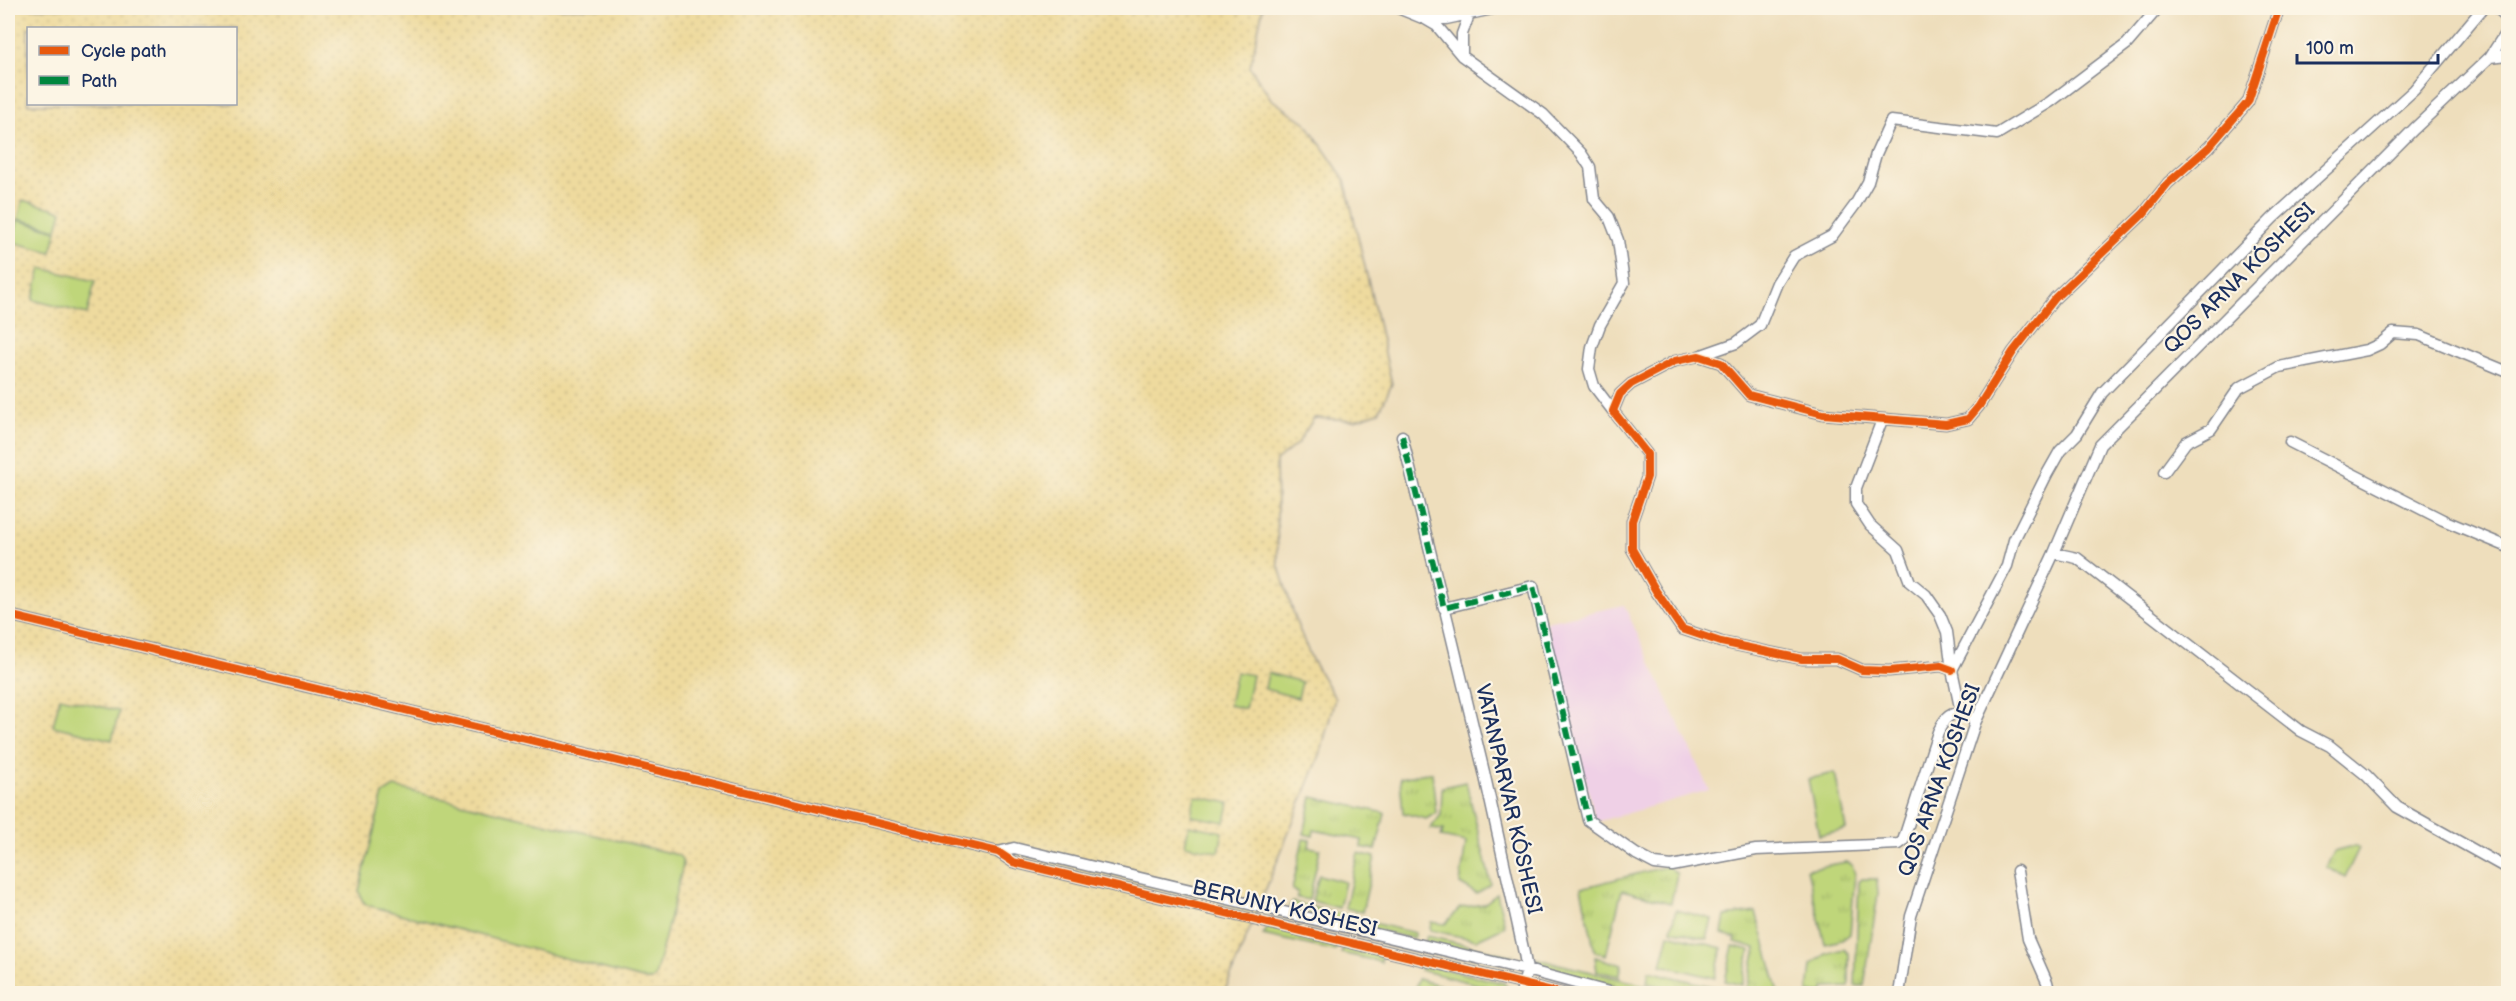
<svg xmlns="http://www.w3.org/2000/svg" width="2516" height="1001" font-family="'Balsamiq Sans',sans-serif">
<style>
.built{fill:#efd0e6}
.grass{fill:url(#grass-tufts);stroke:#6d826c;stroke-width:1.5}
.sand{fill:url(#sand-dots);stroke:#84847e;stroke-width:1.5;fill-rule:evenodd}
.pitch{fill:#bfd67a;stroke:#6d826c;stroke-width:1.5}
.lines{fill:none;stroke-linecap:round;stroke-linejoin:round}
.minor-casing{stroke:#84868d;stroke-width:13}
.minor{stroke:#fff;stroke-width:10}
.quiet{stroke:#00873e;stroke-width:6;stroke-dasharray:12 6;stroke-linecap:butt}
.cycleway-casing{stroke:#fcf5e5;stroke-width:11}
.cycleway{stroke:#e8590c;stroke-width:8}
.labels{text-anchor:middle;stroke-width:4.5;stroke-linejoin:round;paint-order:stroke}
.street-label{font-size:21px;fill:#1b2f5e;stroke:#fcf5e5}
</style>
<defs>
<pattern id="grass-tufts" width="24" height="20" patternUnits="userSpaceOnUse" patternTransform="scale(1.5)"><rect width="24" height="20" fill="#bfd67a"/><path d="M3 7l-1-3M5 7V3M7 7l1-3M15 17l-1-3M17 17v-4M19 17l1-3" fill="none" stroke="#a4b86c"/></pattern>
<pattern id="sand-dots" width="8" height="8" patternUnits="userSpaceOnUse" patternTransform="scale(1.5)"><rect width="8" height="8" fill="#eeda9e"/><path d="M2 2h.1M6 6h.1" fill="none" stroke="#ccbb8a" stroke-width="1.8" stroke-linecap="round"/></pattern>
</defs>
<rect width="100%" height="100%" fill="#fcf5e5"/>
<filter id="ink" filterUnits="userSpaceOnUse"><feTurbulence type="fractalNoise" baseFrequency=".0167" numOctaves="2"/><feDisplacementMap in="SourceGraphic" scale="12" xChannelSelector="R" yChannelSelector="G"/><feConvolveMatrix kernelMatrix="1 2 1 2 8 2 1 2 1" color-interpolation-filters="sRGB"/></filter>
<filter id="wash" filterUnits="userSpaceOnUse"><feTurbulence type="fractalNoise" baseFrequency=".008" numOctaves="4" result="noise"/><feDisplacementMap in="SourceGraphic" scale="24" xChannelSelector="R" yChannelSelector="G"/><feGaussianBlur stdDeviation="1.35" result="paint"/><feColorMatrix in="noise" values="0 0 0 0 0 0 0 0 0 0 0 0 0 0 0 0 0 1.4 0 .05"/><feComposite in="paint" operator="in"/></filter>
<g filter="url(#wash)">
<rect width="100%" height="100%" fill="#eedebc"/>
<path class="built" d="M 1624,605 L 1709,790 L 1596,822 L 1546,622 Z"/>
<path class="grass" d="M 1432,772 L 1436,813 L 1426,819 L 1403,813 L 1400,778 Z
M 1466,782 L 1491,884 L 1477,894 L 1460,884 L 1466,842 L 1441,837 L 1443,830 L 1430,829 L 1441,815 L 1442,787 Z
M 1312,797 L 1385,813 L 1376,850 L 1361,847 L 1362,840 L 1314,830 L 1313,836 L 1304,834 Z
M 1303,839 L 1310,840 L 1309,847 L 1320,849 L 1309,900 L 1297,898 L 1298,892 L 1292,890 Z
M 2355,846 L 2359,848 L 2345,877 L 2326,867 L 2334,852 Z
M 1358,853 L 1375,857 L 1362,912 L 1345,908 Z
M 1846,862 L 1852,865 L 1855,874 L 1850,934 L 1842,940 L 1825,944 L 1807,869 Z
M 1668,866 L 1677,874 L 1671,903 L 1622,890 L 1606,955 L 1595,952 L 1581,888 Z
M 1319,875 L 1345,882 L 1339,908 L 1312,901 Z
M 1862,879 L 1877,879 L 1878,894 L 1864,986 L 1855,986 L 1859,882 Z
M 1497,894 L 1505,926 L 1476,940 L 1430,930 L 1431,922 L 1445,924 L 1460,908 L 1484,904 Z
M 1292,902 L 1350,916 L 1347,922 L 1289,908 Z
M 1756,912 L 1779,993 L 1762,993 L 1747,989 L 1756,948 L 1735,942 L 1736,938 L 1722,934 L 1725,916 Z
M 1369,922 L 1415,933 L 1414,939 L 1366,927 Z
M 1268,927 L 1340,942 L 1335,951 L 1263,935 Z
M 1427,936 L 1513,956 L 1504,960 L 1425,942 Z
M 1345,944 L 1382,953 L 1381,962 L 1341,953 Z
M 1844,949 L 1849,954 L 1849,987 L 1824,988 L 1824,993 L 1808,993 L 1811,965 L 1826,954 Z
M 1595,957 L 1622,965 L 1619,976 L 1597,971 Z
M 1534,958 L 1677,993 L 1642,993 L 1545,968 Z
M 1422,964 L 1504,983 L 1511,993 L 1420,970 Z
M 1649,971 L 1739,993 L 1693,993 L 1647,983 Z
M 1418,979 L 1440,985 L 1437,993 L 1414,993 Z"/>
<path class="sand" d="M 8,8 L 1263,8 L 1250,67 L 1271,99 L 1306,123 L 1345,180 L 1392,384 L 1379,412 L 1355,420 L 1314,418 L 1298,443 L 1276,461 L 1278,564 L 1297,624 L 1312,660 L 1335,698 L 1320,755 L 1224,993 L 8,993 ZM 28,28 L 236,28 L 236,104 L 28,104 Z"/>
<path class="pitch" d="M 23,200 L 62,211 L 57,229 L 18,219 Z
M 18,220 L 57,231 L 51,252 L 12,242 Z
M 41,268 L 95,281 L 87,314 L 33,300 Z
M 1236,672 L 1252,675 L 1245,709 L 1229,705 Z
M 1268,673 L 1302,682 L 1298,698 L 1265,689 Z
M 60,697 L 119,711 L 112,740 L 53,726 Z
M 1835,773 L 1846,829 L 1819,835 L 1808,779 Z
M 394,787 L 678,855 L 682,859 L 683,865 L 655,977 L 651,981 L 646,980 L 367,905 L 362,900 L 359,891 L 383,794 Z
M 1195,796 L 1229,803 L 1225,822 L 1191,816 Z
M 1189,825 L 1223,832 L 1219,852 L 1185,845 Z
M 1676,910 L 1712,919 L 1707,939 L 1671,930 Z
M 1669,934 L 1722,948 L 1715,978 L 1661,965 Z
M 1733,946 L 1750,950 L 1742,985 L 1725,981 Z"/>
</g>
<g filter="url(#ink)">
<g class="lines">
<defs>
<path id="minor" d="M 1398,8 L 1425,19 L 1446,19 L 1497,8
M 2497,8 L 2508,18
M 1425,19 L 1437,26 L 1462,56 L 1543,114 L 1581,153 L 1590,167 L 1594,199 L 1609,217 L 1618,240 L 1624,283 L 1600,325 L 1592,347 L 1589,369 L 1594,386 L 1613,411
M 1462,56 L 1462,34 L 1469,15
M 2490,57 L 2508,55
M 1699,356 L 1736,343 L 1760,325 L 1777,283 L 1794,256 L 1832,236 L 1855,205 L 1868,182 L 1876,154 L 1891,121 L 1997,134 L 2050,102 L 2127,44 L 2158,8
M 1882,420 L 1856,488 L 1856,504 L 1870,525 L 1898,550 L 1910,582 L 1926,595 L 1940,615 L 1947,632 L 1952,670 L 1961,712 L 1971,717 L 1975,723
M 1402,436 L 1444,608 L 1533,586 L 1588,820 L 1636,854 L 1655,864 L 1672,866 L 1756,850 L 1899,844 L 1903,841 L 1938,732 C 1944,720 1947,714 1961,712
M 2290,442 L 2443,520 L 2508,547
M 2164,472 L 2186,442 L 2211,429 L 2239,388 L 2279,367 L 2367,350 L 2380,344 L 2393,333 L 2419,335 L 2508,372
M 2054,553 L 2077,558 L 2301,731 L 2330,746 L 2366,775 L 2397,807 L 2508,869
M 1446,614 L 1484,772 L 1524,953 L 1527,970 L 1521,994
M 8,615 L 998,852 L 1013,862 L 1565,994
M 1952,670 L 1941,666 L 1889,671 L 1862,670 L 1837,659 L 1802,659 L 1721,642 L 1682,629 L 1656,591 L 1632,549 L 1632,521 L 1647,477 L 1647,454 L 1613,411 L 1620,394 L 1631,384 L 1675,361 L 1699,356 L 1721,363 L 1749,395 L 1823,414 L 1946,424 L 1968,419 L 1979,406 L 2013,352 L 2055,298 L 2144,213 L 2168,183 L 2209,147 L 2248,102 L 2279,8
M 1952,670 L 2007,566 L 2014,540 L 2047,474 L 2060,451 L 2077,434 L 2102,393 L 2273,218 L 2414,90 L 2483,8
M 998,852 L 1014,848 L 1527,970 L 1616,994
M 2017,871 L 2028,939 L 2047,982 L 2050,994
M 1899,994 L 1911,916 L 1975,723 L 2054,553 L 2100,445 L 2414,129 L 2490,57 L 2508,29"/>
</defs>
<use href="#minor" class="minor-casing"/>
<use href="#minor" class="minor"/>
<path class="quiet" d="M 1402,436 L 1444,608 L 1533,586 L 1588,820"/>
<defs>
<path id="cycleway" d="M 8,615 L 998,852 L 1013,862 L 1565,994
M 1952,670 L 1941,666 L 1889,671 L 1862,670 L 1837,659 L 1802,659 L 1721,642 L 1682,629 L 1656,591 L 1632,549 L 1632,521 L 1647,477 L 1647,454 L 1613,411 L 1620,394 L 1631,384 L 1675,361 L 1699,356 L 1721,363 L 1749,395 L 1823,414 L 1946,424 L 1968,419 L 1979,406 L 2013,352 L 2055,298 L 2144,213 L 2168,183 L 2209,147 L 2248,102 L 2279,8"/>
</defs>
<use href="#cycleway" class="cycleway-casing"/>
<use href="#cycleway" class="cycleway"/>
</g>
</g>
<g class="labels">
<g class="street-label">
<text transform="translate(2239 278) rotate(-45)" y="7">QOS ARNA KÓSHESI</text>
<text transform="translate(1939 780) rotate(-70)" y="7">QOS ARNA KÓSHESI</text>
<text transform="translate(1509 799) rotate(77)" y="7">VATANPARVAR KÓSHESI</text>
<text transform="translate(1285 908) rotate(13)" y="7">BERUNIY KÓSHESI</text>
</g>
</g>
<rect width="2516" height="1001" fill="none" stroke="#fcf5e5" stroke-width="30"/>
<rect x="27" y="27" width="210" height="78" fill="#fcf5e5" stroke="#a2a6af" stroke-width="1.5"/>
<rect x="39" y="46" width="30" height="9" fill="#e8590c" stroke="#a2a6af" stroke-width="1.5"/>
<text x="81" y="57" font-size="18" fill="#1b2f5e">Cycle path</text>
<rect x="39" y="76" width="30" height="9" fill="#00873e" stroke="#a2a6af" stroke-width="1.5"/>
<text x="81" y="87" font-size="18" fill="#1b2f5e">Path</text>
<path d="M2297 54v9h141v-9" fill="none" stroke="#1b2f5e" stroke-width="3"/>
<text x="2306" y="54" font-size="18" fill="#1b2f5e" stroke="#fcf5e5" stroke-width="4.5" paint-order="stroke">100 m</text>
</svg>
